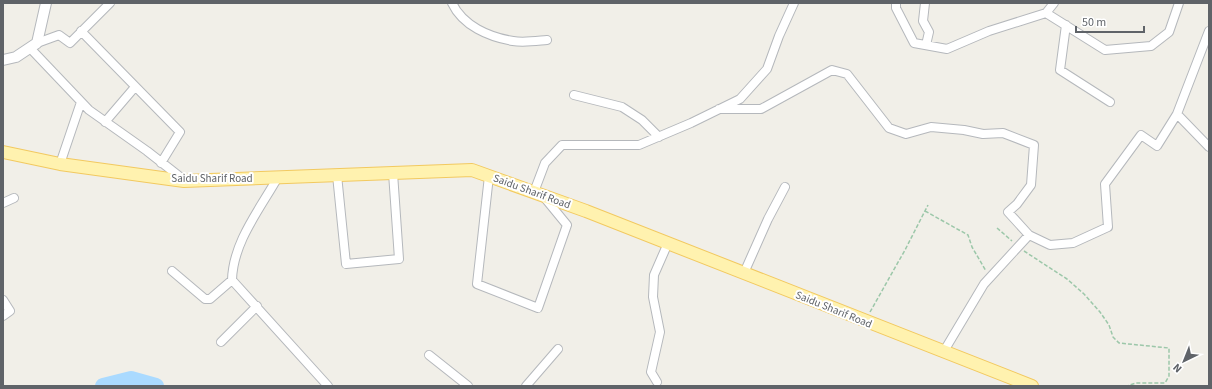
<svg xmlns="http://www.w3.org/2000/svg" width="1212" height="389" font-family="'Source Sans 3',sans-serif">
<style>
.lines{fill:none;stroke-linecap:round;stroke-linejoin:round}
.river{stroke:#aadaff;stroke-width:16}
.minor-casing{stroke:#b5b8bc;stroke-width:10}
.tertiary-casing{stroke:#b5b8bc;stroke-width:12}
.primary-casing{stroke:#f2c960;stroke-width:14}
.path{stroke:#9cc7a9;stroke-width:1.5;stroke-dasharray:4 2;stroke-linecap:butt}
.minor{stroke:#fff;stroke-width:8}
.tertiary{stroke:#fff;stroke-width:10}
.primary{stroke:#fff2af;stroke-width:12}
.labels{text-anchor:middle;stroke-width:4;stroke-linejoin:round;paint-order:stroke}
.street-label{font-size:11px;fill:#5f6368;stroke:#fff}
</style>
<rect width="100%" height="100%" fill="#f1efe8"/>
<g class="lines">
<path class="river" d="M 103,386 L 131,379 L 156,386"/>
<defs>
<path id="minor" d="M 452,3 C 463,26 489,37 513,41 C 523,43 536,41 547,40
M 896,3 L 896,8 L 914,43 L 947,49 L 989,31 L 1046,13 L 1105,50 L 1151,46 L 1169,32 L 1179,3
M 925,3 L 923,21 L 929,32 L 926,45
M 1046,13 L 1054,3
M 1066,25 L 1060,70 L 1110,102
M 81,31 L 180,132 L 161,163
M 37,43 L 59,35 L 70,43 L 110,3
M 30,48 L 89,110 L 147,151 L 184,180
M 574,95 L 622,107 L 642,120 L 659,137
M 719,109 L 761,109 L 832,70 L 847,74 L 889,128 L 906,134 L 931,127 L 964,130 L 983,134 L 1003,133 L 1034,145 L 1031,185 L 1017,204 L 1008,212 L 1029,235
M 1177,114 L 1209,31
M 105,122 L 135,87
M 60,164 L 81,102
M 337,175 L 346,264 L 399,259 L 393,173
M 489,176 L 477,284 L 538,308 L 567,225 L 544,197
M 278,177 C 260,209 233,242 232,280 L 328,386
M 534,192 L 545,163 L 562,145 L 639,145 L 691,123 L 740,99 L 767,69 L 779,36 L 794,3
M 3,203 L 14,198
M 172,271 L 205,299 L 210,299 L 232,280
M 744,273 L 768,219 L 785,187
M 3,300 L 10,311 L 3,316
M 221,342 L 257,306
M 944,351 L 984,284 L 1029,235 L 1050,245 L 1073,243 L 1108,227 L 1105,184 L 1141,135 L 1157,146 L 1177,114 L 1209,147
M 429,355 L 468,386
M 657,382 L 651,372 L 660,332 L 653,297 L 654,275 L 668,243
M 526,386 L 558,349"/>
<path id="tertiary" d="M 3,60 L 16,57 L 37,43 L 46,3"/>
<path id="primary" d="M 3,152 L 60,164 L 184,181 L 472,170 L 586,211 L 1032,386"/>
</defs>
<use href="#minor" class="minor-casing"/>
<use href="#tertiary" class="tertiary-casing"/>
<use href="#primary" class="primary-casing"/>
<path class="path" d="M 925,211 L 968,235 L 972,247 L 986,271
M 997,228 L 1012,241
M 1024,251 L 1067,279 L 1084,294 L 1100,312 L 1109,325 L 1113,337 L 1119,343 L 1169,348 L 1169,376 L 1165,383 L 1136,383 L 1127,386
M 870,312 L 905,250 L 928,205"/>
<use href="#minor" class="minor"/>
<use href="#tertiary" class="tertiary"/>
<use href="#primary" class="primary"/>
</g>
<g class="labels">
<g class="street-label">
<text x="212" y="182">Saidu Sharif Road</text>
<text transform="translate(532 191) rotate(20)" y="4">Saidu Sharif Road</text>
<text transform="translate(834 309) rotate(22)" y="4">Saidu Sharif Road</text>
</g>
</g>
<rect width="1212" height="389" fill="none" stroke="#5f6368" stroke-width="8"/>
<g transform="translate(1184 361) rotate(223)" stroke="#ffffff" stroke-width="3" paint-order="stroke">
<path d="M0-3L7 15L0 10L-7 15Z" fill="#5f6368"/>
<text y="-6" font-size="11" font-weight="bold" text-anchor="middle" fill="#5f6368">N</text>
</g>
<path d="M1076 26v6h68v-6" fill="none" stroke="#5f6368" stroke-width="2"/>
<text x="1082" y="26" font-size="12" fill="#5f6368" stroke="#ffffff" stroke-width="3" paint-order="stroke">50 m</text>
</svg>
